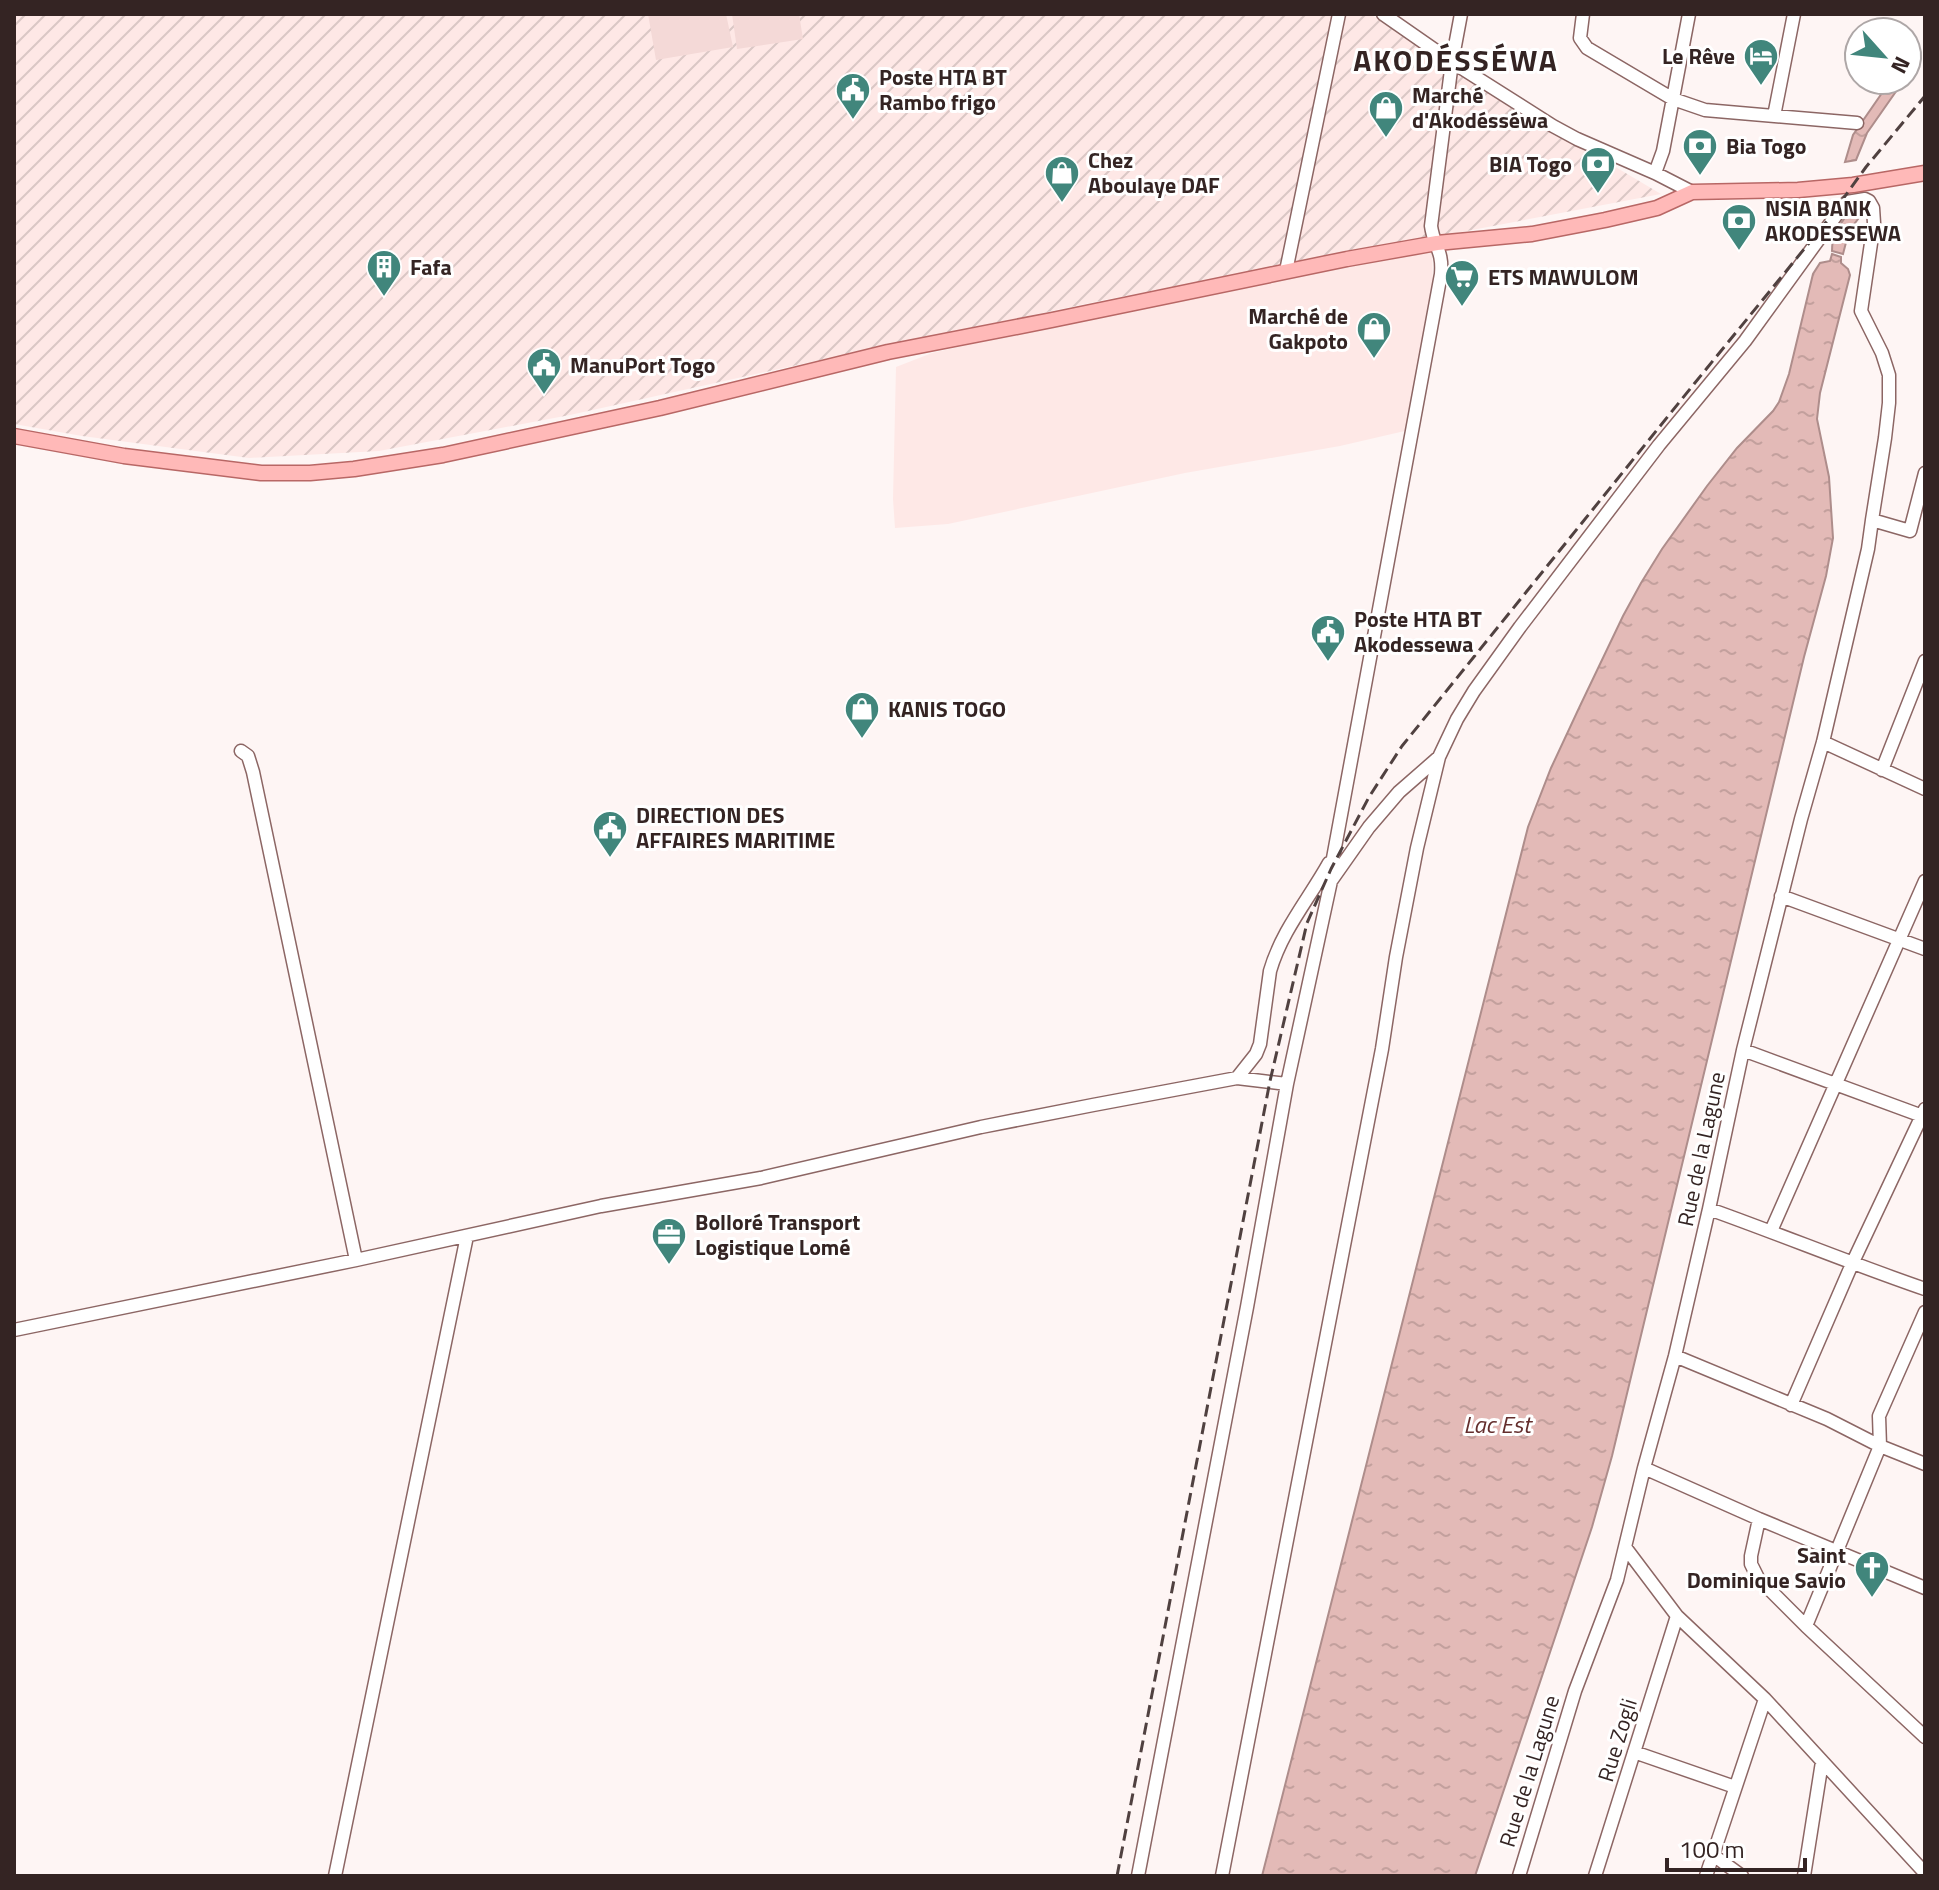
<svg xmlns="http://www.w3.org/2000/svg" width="1939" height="1890" font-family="'Titillium Web',sans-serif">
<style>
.built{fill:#fee8e6}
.industrial{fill:url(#industrial-furrows)}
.green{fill:#f4d9d7}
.water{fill:url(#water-ripples);stroke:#ae8d8b;stroke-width:2}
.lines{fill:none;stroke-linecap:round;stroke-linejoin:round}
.minor-casing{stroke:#8c6664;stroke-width:15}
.major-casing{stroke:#b86765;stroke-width:17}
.minor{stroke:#fff;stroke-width:12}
.major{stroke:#ffb9b8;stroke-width:14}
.rail{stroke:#504140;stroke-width:3;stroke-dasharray:12 6;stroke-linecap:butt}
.labels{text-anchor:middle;stroke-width:6;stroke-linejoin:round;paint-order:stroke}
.poi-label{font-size:22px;font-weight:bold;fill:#342423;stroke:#fff;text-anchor:start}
.street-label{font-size:22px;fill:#342423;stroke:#fff}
.water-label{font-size:24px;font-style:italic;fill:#632d2c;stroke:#fff}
.district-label{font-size:30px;font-weight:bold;letter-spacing:2px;fill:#342423;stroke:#fff}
</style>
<defs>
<pattern id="industrial-furrows" width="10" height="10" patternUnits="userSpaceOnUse" patternTransform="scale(2)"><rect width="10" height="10" fill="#fee8e6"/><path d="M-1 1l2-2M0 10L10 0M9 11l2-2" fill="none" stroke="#dac7c5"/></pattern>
<pattern id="water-ripples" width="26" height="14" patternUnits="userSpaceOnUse" patternTransform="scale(2)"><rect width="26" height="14" fill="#e3bab7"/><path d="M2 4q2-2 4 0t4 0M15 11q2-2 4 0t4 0" fill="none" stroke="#c3a09d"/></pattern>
</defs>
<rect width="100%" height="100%" fill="#fef5f4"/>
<path class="built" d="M 1432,250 L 1433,294 L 1409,430 L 1340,446 L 1185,473 L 948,524 L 895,528 L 893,499 L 896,367 L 932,353 L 1074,321 Z"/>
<path class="industrial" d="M 14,14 L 1370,14 L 1499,98 L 1661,194 L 1104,300 L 879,347 L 570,415 L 379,451 L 249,458 L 82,436 L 14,424 Z"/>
<path class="green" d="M 648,14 L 726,14 L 733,47 L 656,60 Z
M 732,14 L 799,14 L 803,39 L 737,49 Z"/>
<path class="water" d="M 1891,80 L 1904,80 L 1867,133 L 1856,160 L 1845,162 L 1853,135 Z
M 1864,202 L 1861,215 L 1849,231 L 1843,254 L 1832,251 C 1832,226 1845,224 1852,204 Z
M 1832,254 L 1841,257 L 1841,263 L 1848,269 L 1850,275 L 1820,393 L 1817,419 L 1829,477 L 1833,538 L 1826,576 L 1804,657 L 1612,1456 L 1592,1527 L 1475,1876 L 1262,1876 L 1528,827 L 1551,768 L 1579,708 L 1623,616 L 1641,583 L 1662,549 L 1707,486 L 1737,448 L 1773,411 L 1779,402 L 1789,374 L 1813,274 L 1820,263 L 1830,261 Z"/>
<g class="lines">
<defs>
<path id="minor" d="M 1383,14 L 1452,62 L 1553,126 L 1577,139 L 1655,173 L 1692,192
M 1583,14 L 1580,38 L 1587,48 L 1673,99 L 1705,110 L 1857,123
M 1774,116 L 1794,14
M 1655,173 L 1663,151 L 1689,14
M 1286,271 L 1339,14
M 1823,742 L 1925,789
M 241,751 L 248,756 L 253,772 L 356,1260
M 1882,770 L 1925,661
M 1331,881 L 1369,827 L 1399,792 L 1439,757
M 1781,896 L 1925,949
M 1743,1050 L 1925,1117
M 1237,1078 L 1256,1054 L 1260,1044 L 1270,971 C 1282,930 1309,899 1329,863
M 1709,1209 C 1782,1235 1852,1264 1925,1289
M 1771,1231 L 1925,881
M 14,1330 L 356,1260 L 601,1206 L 761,1178 L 981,1127 L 1093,1105 L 1237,1078 L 1287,1084
M 1675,1356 L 1827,1419 L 1880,1446 L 1925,1464
M 1791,1405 L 1852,1264 L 1925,1109
M 1644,1468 L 1759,1519 L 1925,1588
M 1759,1519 L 1751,1556 L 1751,1564 L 1758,1578 L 1806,1626 L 1925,1737
M 1625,1547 L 1677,1616 L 1765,1699 L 1925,1873
M 1806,1626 L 1880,1446 L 1879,1416 L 1925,1312
M 1634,1752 L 1735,1787
M 1713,1855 L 1742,1876
M 335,1876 L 467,1236
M 1138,1876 L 1247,1307 L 1287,1084 L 1331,881 L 1331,869 L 1441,274 C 1443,250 1434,247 1431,226 L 1452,62 L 1461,14
M 1222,1876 L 1382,1049 L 1396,957 L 1417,848 L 1439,757 L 1457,719 L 1474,691 L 1520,627 L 1659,445 L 1745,341 L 1840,210 L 1847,202 L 1865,199 L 1869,201 L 1873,208 L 1874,223 L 1861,311 L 1882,353 L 1889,375 L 1889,403 L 1885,438 L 1872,520
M 1519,1876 L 1575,1691 L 1617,1580 L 1644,1468 L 1675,1356 L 1709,1209 L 1743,1050 L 1801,819 L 1823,742 L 1868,549 L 1872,520 L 1910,531 L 1925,473
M 1595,1876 L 1677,1616
M 1706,1876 L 1765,1699
M 1804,1876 L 1822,1762"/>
<path id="major" d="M 14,436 L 124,456 L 261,473 L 310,473 L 354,469 L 443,455 L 660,408 L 888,352 L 1052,320 L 1347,259 L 1437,243 L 1532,234 L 1605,220 L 1657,208 L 1692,192 L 1798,190 L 1853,185 L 1925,173"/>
</defs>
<use href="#minor" class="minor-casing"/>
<use href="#major" class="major-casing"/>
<use href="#minor" class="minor"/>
<use href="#major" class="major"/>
<path class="rail" d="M 1117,1876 L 1270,1081 L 1307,923 L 1331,869 L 1369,797 L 1402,746 L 1694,384 L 1827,221 L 1866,167 L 1925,96"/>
</g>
<defs>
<symbol id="hotel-pin" viewBox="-11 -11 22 30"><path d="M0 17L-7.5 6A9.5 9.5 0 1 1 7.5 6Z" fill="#41867c" stroke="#fff"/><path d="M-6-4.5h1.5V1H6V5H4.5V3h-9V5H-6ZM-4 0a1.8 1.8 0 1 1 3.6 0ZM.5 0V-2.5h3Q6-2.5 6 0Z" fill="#fff"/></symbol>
<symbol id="civic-pin" viewBox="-11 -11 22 30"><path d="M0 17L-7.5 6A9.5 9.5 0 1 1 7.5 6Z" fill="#41867c" stroke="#fff"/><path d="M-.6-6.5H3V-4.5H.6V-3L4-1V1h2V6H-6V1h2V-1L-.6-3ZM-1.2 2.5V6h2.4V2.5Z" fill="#fff"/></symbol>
<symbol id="shop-pin" viewBox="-11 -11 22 30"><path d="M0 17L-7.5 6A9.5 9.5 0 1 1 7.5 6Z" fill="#41867c" stroke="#fff"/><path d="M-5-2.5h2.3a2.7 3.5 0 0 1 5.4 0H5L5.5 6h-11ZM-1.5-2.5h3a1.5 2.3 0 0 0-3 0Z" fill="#fff"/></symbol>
<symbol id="bank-pin" viewBox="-11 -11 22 30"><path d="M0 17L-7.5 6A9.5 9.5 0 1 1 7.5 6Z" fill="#41867c" stroke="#fff"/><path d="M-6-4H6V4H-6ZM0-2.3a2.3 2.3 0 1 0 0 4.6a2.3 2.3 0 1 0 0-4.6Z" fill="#fff"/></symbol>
<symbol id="building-pin" viewBox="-11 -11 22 30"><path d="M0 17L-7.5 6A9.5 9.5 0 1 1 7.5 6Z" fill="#41867c" stroke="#fff"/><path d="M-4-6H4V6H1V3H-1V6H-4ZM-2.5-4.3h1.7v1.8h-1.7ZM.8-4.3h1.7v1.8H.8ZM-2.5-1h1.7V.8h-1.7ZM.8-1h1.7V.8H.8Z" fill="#fff"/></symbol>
<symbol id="supermarket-pin" viewBox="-11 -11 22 30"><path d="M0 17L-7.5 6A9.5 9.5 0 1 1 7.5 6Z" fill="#41867c" stroke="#fff"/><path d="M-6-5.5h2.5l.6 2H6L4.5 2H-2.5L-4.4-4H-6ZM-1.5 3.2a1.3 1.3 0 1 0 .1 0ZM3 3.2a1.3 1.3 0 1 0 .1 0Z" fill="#fff"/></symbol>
<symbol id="office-pin" viewBox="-11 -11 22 30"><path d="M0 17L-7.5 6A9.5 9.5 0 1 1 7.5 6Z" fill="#41867c" stroke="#fff"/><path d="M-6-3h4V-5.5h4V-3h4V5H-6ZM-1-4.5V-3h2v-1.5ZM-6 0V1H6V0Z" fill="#fff"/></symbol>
<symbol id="church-pin" viewBox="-11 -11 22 30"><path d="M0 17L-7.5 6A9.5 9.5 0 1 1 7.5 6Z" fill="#41867c" stroke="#fff"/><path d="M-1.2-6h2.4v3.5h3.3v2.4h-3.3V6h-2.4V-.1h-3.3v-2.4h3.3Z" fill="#fff"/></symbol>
</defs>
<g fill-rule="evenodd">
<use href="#hotel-pin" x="1741" y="36" width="40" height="54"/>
<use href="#civic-pin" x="833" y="70" width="40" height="54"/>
<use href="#shop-pin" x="1366" y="88" width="40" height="54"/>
<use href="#bank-pin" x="1680" y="126" width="40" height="54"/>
<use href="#bank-pin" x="1578" y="144" width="40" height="54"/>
<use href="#shop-pin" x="1042" y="153" width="40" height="54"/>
<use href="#bank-pin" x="1719" y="201" width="40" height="54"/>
<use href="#building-pin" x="364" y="247" width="40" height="54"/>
<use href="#supermarket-pin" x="1442" y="257" width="40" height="54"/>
<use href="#shop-pin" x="1354" y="309" width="40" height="54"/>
<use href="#civic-pin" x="524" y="345" width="40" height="54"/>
<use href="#civic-pin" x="1308" y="612" width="40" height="54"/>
<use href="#shop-pin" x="842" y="689" width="40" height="54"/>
<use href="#civic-pin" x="590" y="808" width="40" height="54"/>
<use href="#office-pin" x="649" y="1215" width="40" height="54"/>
<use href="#church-pin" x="1852" y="1548" width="40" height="54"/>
</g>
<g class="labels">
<g class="poi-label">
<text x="1735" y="64" text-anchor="end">Le Rêve</text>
<text x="879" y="85">Poste HTA BT<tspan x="879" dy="25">Rambo frigo</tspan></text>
<text x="1412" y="103">Marché<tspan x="1412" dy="25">d'Akodésséwa</tspan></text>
<text x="1726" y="154">Bia Togo</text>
<text x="1088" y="168">Chez<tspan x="1088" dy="25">Aboulaye DAF</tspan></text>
<text x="1572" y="172" text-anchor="end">BIA Togo</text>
<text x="1765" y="216">NSIA BANK<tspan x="1765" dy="25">AKODESSEWA</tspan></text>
<text x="410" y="275">Fafa</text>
<text x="1488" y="285">ETS MAWULOM</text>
<text x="1348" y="324" text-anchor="end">Marché de<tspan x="1348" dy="25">Gakpoto</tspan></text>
<text x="570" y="373">ManuPort Togo</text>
<text x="1354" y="627">Poste HTA BT<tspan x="1354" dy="25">Akodessewa</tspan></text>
<text x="888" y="717">KANIS TOGO</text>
<text x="636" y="823">DIRECTION DES<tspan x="636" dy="25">AFFAIRES MARITIME</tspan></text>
<text x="695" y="1230">Bolloré Transport<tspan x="695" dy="25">Logistique Lomé</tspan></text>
<text x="1846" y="1563" text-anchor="end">Saint<tspan x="1846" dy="25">Dominique Savio</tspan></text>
</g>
<g class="street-label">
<text transform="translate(1701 1149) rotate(-78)" y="8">Rue de la Lagune</text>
<text transform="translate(1617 1740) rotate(-73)" y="8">Rue Zogli</text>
<text transform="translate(1529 1771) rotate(-73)" y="8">Rue de la Lagune</text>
</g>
<g class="water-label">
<text x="1497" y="1433">Lac Est</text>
</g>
<g class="district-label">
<text x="1456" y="71">AKODÉSSÉWA</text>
</g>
</g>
<rect width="1939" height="1890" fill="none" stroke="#342423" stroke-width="32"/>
<g transform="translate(1883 56) rotate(117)"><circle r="38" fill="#ffffff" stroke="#aea7a7" stroke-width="2"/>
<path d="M0-6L14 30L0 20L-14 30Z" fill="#41867c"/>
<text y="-12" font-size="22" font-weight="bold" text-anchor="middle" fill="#342423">N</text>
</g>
<path d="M1667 1858v12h138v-12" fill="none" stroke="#342423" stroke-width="4"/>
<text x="1679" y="1858" font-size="24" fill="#342423" stroke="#ffffff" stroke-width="6" paint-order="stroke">100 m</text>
</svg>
